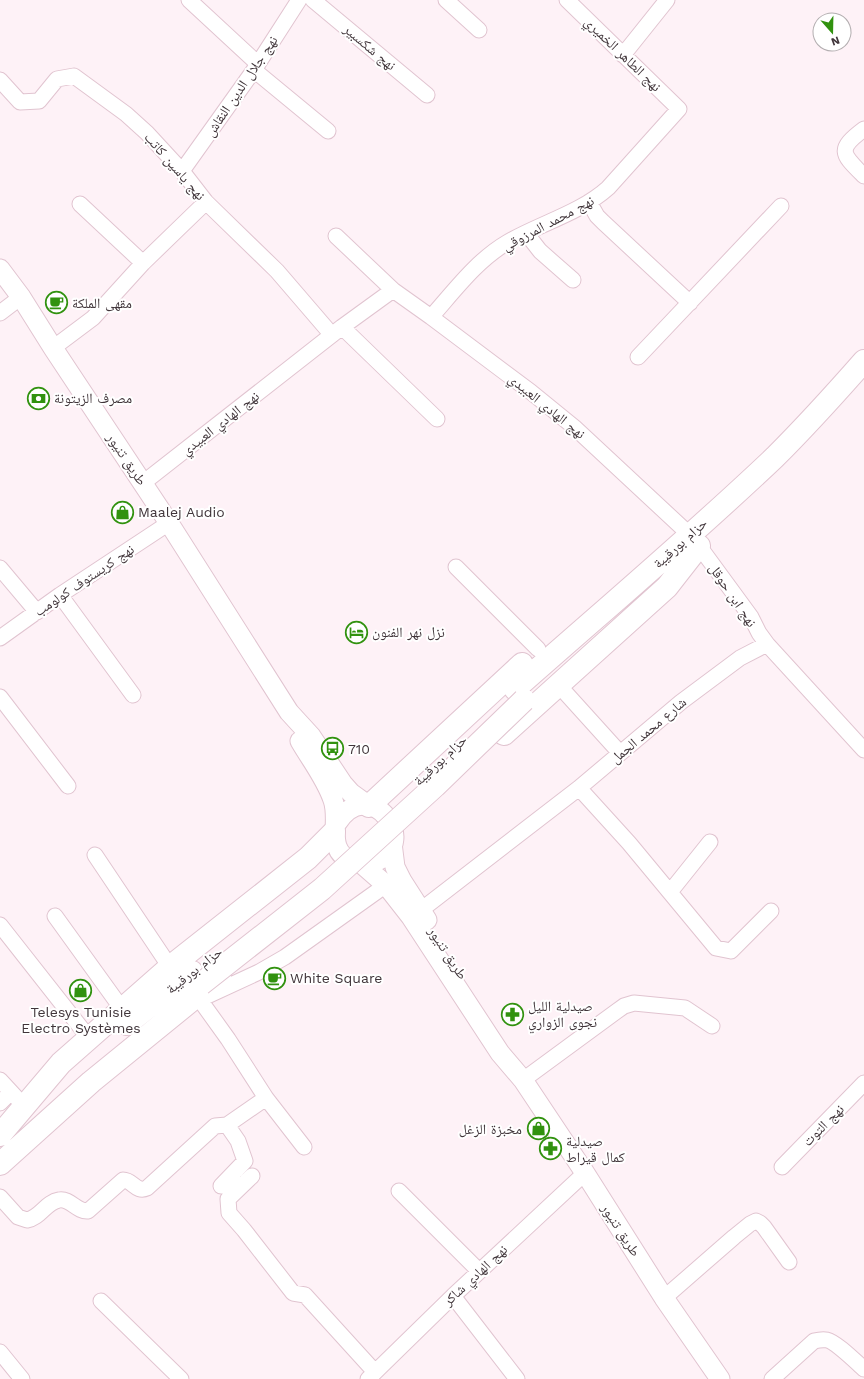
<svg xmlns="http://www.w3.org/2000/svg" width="864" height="1379" font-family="'Work Sans','Noto Naskh Arabic',sans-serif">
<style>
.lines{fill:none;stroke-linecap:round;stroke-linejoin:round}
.minor-casing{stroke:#e1c4d0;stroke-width:17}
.major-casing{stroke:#e1c4d0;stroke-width:21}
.highway-casing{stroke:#e1c4d0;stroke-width:24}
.minor{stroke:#fff;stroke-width:15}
.major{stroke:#fff;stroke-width:19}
.highway{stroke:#fff;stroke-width:22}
.highway-bridge-casing{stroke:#e1c4d0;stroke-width:24;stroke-linecap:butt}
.highway-bridge{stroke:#fff;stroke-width:22}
.labels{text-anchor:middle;stroke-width:4;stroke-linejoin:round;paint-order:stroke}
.street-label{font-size:14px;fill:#40353a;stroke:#fff}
.poi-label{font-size:14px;fill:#40353a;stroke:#fff;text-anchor:start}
</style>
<rect width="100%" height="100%" fill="#fef2f7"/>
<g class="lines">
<defs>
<path id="minor" d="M 189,0 L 257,63
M 313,0 L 427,95
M 446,0 L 479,30
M 623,55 L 667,0
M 254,70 L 328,131
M 0,80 L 20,102 L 39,101 L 57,79 L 74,76 L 126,114 L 147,133 L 182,171 L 206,202 L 277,271 L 332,335
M 864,129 C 836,150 842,154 864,176
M 182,171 L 254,70 L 299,0
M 589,202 L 597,216 L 603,222 L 690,303
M 80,204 L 143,263
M 526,233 L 540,251 L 573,280
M 336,236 L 393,290
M 0,313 L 21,297
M 431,317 C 455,290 477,260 508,242 C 541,223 580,213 608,188 L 679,109 L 567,0
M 342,327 L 437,419
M 53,348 L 93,318 L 143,263 L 206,202
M 638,357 L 781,206
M 143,483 L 342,327 L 393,290 L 431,317 L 531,392 L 574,427 L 690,535
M 699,546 L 751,617 L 759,633 L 767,644
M 456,567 L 538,649
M 0,568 L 37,612
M 60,595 L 133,695
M 0,638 L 60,595 L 169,523
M 563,690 L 620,753
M 0,697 L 68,786
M 579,788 L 629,843 L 716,948 L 731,951 L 771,911
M 95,855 L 170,967
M 670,892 L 710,842
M 421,910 L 579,788 L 681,702 L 740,658 L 767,644 L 864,750
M 55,916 L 122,1009
M 0,925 L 89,1038
M 205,997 L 259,972 L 285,957 L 386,885
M 200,1000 L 228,1039 L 266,1098 L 304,1147
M 0,1080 L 24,1106
M 523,1080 L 617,1011 L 624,1006 L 634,1003 L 685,1008 L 712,1026
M 0,1103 L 11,1092
M 227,1125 L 266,1098
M 782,1167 L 864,1083
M 252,1176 L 228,1199 L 229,1213 L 244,1230 L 293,1293 L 305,1295 L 375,1372
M 399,1191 L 479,1271
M 0,1197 L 18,1217 L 27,1220 C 40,1218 46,1202 59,1200 C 70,1198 77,1212 88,1211 L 123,1180 C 133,1180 136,1193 147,1188 L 215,1126 L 227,1125 L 238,1141 L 245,1161 L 221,1186
M 453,1296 L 517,1379
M 664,1298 L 734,1237 L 750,1224 L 756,1221 L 760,1223 L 764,1227 L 789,1262
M 101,1301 L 181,1379
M 0,1352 L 22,1379
M 368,1379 L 453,1296 L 585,1173
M 772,1379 L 814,1341 C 818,1340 822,1339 827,1340 C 836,1342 856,1362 864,1369"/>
<path id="major" d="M 0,269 L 21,297 L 53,348 L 169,523 L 289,712 L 311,736 L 343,784 L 351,793 L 369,806
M 300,741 C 311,760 326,779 333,800 C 341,822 324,850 353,862 C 361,865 369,864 377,861 C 421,841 369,773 337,823
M 392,843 L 395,867 L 402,881 L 427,920
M 362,864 L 386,885 L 411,917 L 500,1053 L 523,1080 L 585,1173 L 664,1298 L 720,1379"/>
<path id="highway" d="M 515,689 C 602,612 691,537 775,457 C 806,426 835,394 864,361
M 504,734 L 667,587 L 699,546
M 369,806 L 522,664
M 127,1024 L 192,972
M 0,1135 L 61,1063 L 170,967 L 308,858 L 334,832
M 0,1164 L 91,1082 L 220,977"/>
</defs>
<use href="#minor" class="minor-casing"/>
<use href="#major" class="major-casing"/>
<use href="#highway" class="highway-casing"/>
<use href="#minor" class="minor"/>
<use href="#major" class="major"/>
<use href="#highway" class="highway"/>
<defs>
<path id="highway-bridge" d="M 201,984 L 322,889 L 435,786 L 524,700"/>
</defs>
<use href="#highway-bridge" class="highway-bridge-casing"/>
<use href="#highway-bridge" class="highway-bridge"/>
</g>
<defs>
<symbol id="cafe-ring" viewBox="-11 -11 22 22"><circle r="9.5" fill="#fff" stroke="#31920f" stroke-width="1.5"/><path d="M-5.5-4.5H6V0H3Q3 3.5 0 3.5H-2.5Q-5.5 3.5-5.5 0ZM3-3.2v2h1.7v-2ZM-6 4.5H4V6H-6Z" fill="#31920f"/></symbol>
<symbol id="bank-ring" viewBox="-11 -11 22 22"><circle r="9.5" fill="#fff" stroke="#31920f" stroke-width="1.5"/><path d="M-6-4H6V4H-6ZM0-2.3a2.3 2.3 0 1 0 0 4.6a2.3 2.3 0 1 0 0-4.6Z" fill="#31920f"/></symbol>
<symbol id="shop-ring" viewBox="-11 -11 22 22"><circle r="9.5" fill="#fff" stroke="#31920f" stroke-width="1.5"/><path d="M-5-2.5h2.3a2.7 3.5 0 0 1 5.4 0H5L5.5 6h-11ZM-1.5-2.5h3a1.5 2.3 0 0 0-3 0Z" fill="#31920f"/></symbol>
<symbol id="hotel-ring" viewBox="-11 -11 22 22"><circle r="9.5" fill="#fff" stroke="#31920f" stroke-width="1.5"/><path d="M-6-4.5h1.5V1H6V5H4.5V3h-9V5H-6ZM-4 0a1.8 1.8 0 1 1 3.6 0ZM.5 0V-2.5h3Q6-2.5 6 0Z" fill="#31920f"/></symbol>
<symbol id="bus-ring" viewBox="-11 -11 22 22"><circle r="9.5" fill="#fff" stroke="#31920f" stroke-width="1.5"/><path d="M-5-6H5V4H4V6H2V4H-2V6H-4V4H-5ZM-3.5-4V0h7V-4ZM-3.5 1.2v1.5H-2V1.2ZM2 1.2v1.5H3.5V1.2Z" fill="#31920f"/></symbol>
<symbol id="pharmacy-ring" viewBox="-11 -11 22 22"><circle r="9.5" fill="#fff" stroke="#31920f" stroke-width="1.5"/><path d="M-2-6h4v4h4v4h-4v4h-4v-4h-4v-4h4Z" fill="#31920f"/></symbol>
</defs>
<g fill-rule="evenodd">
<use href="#cafe-ring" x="44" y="290" width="25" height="25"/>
<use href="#bank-ring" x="26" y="386" width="25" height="25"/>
<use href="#shop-ring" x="110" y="500" width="25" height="25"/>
<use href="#hotel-ring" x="344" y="620" width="25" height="25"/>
<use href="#bus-ring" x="320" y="736" width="25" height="25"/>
<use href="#cafe-ring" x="262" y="966" width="25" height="25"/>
<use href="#shop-ring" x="68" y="978" width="25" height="25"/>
<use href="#pharmacy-ring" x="500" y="1002" width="25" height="25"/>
<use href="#shop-ring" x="526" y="1116" width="25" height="25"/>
<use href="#pharmacy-ring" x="538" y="1136" width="25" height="25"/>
</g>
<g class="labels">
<g class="street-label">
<text transform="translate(370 47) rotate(40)" y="5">نهج شكسبير</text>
<text transform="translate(623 54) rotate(44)" y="5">نهج الطاهر الخميري</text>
<text transform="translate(241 86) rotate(-56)" y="5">نهج جلال الدين النقاش</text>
<text transform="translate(175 166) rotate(49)" y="5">نهج ياسين كاتب</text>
<text transform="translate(548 223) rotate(-28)" y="5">نهج محمد المرزوقي</text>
<text transform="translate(547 406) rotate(39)" y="5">نهج الهادي العبيدي</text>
<text transform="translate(220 423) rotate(-38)" y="5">نهج الهادي العبيدي</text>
<text transform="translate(127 459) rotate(56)" y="5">طريق تنيور</text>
<text transform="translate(680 543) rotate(-42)" y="5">حزام بورقيبة</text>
<text transform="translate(84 580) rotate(-34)" y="5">نهج كريستوف كولومب</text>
<text transform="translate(733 595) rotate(56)" y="5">نهج ابن حوقل</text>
<text transform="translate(648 730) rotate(-40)" y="5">شارع محمد الجمل</text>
<text transform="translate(440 760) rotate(-43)" y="5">حزام بورقيبة</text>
<text transform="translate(448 953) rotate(57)" y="5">طريق تنيور</text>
<text transform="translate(194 970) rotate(-38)" y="5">حزام بورقيبة</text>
<text transform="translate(823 1125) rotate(-45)" y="5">نهج التوت</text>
<text transform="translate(621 1230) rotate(57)" y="5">طريق تنيور</text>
<text transform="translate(475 1275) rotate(-43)" y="5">نهج الهادي شاكر</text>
</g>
<g class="poi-label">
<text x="72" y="308">مقهى الملكة</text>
<text x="54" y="403">مصرف الزيتونة</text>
<text x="138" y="517">Maalej Audio</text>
<text x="372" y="637">نزل نهر الفنون</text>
<text x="348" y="754">710</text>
<text x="290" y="983">White Square</text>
<text x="528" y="1011">صيدلية الليل<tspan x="528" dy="16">نجوى الزواري</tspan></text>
<text x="81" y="1017" text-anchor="middle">Telesys Tunisie<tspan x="81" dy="16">Electro Systèmes</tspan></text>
<text x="522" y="1134" text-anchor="end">مخبزة الزغل</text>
<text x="566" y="1146">صيدلية<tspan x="566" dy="16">كمال قيراط</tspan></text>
</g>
</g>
<g transform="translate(832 32) rotate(160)"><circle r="19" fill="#ffffff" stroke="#b3aeb0"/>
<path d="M0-3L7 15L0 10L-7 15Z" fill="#31920f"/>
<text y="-6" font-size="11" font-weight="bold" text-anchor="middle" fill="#40353a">N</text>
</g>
</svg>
